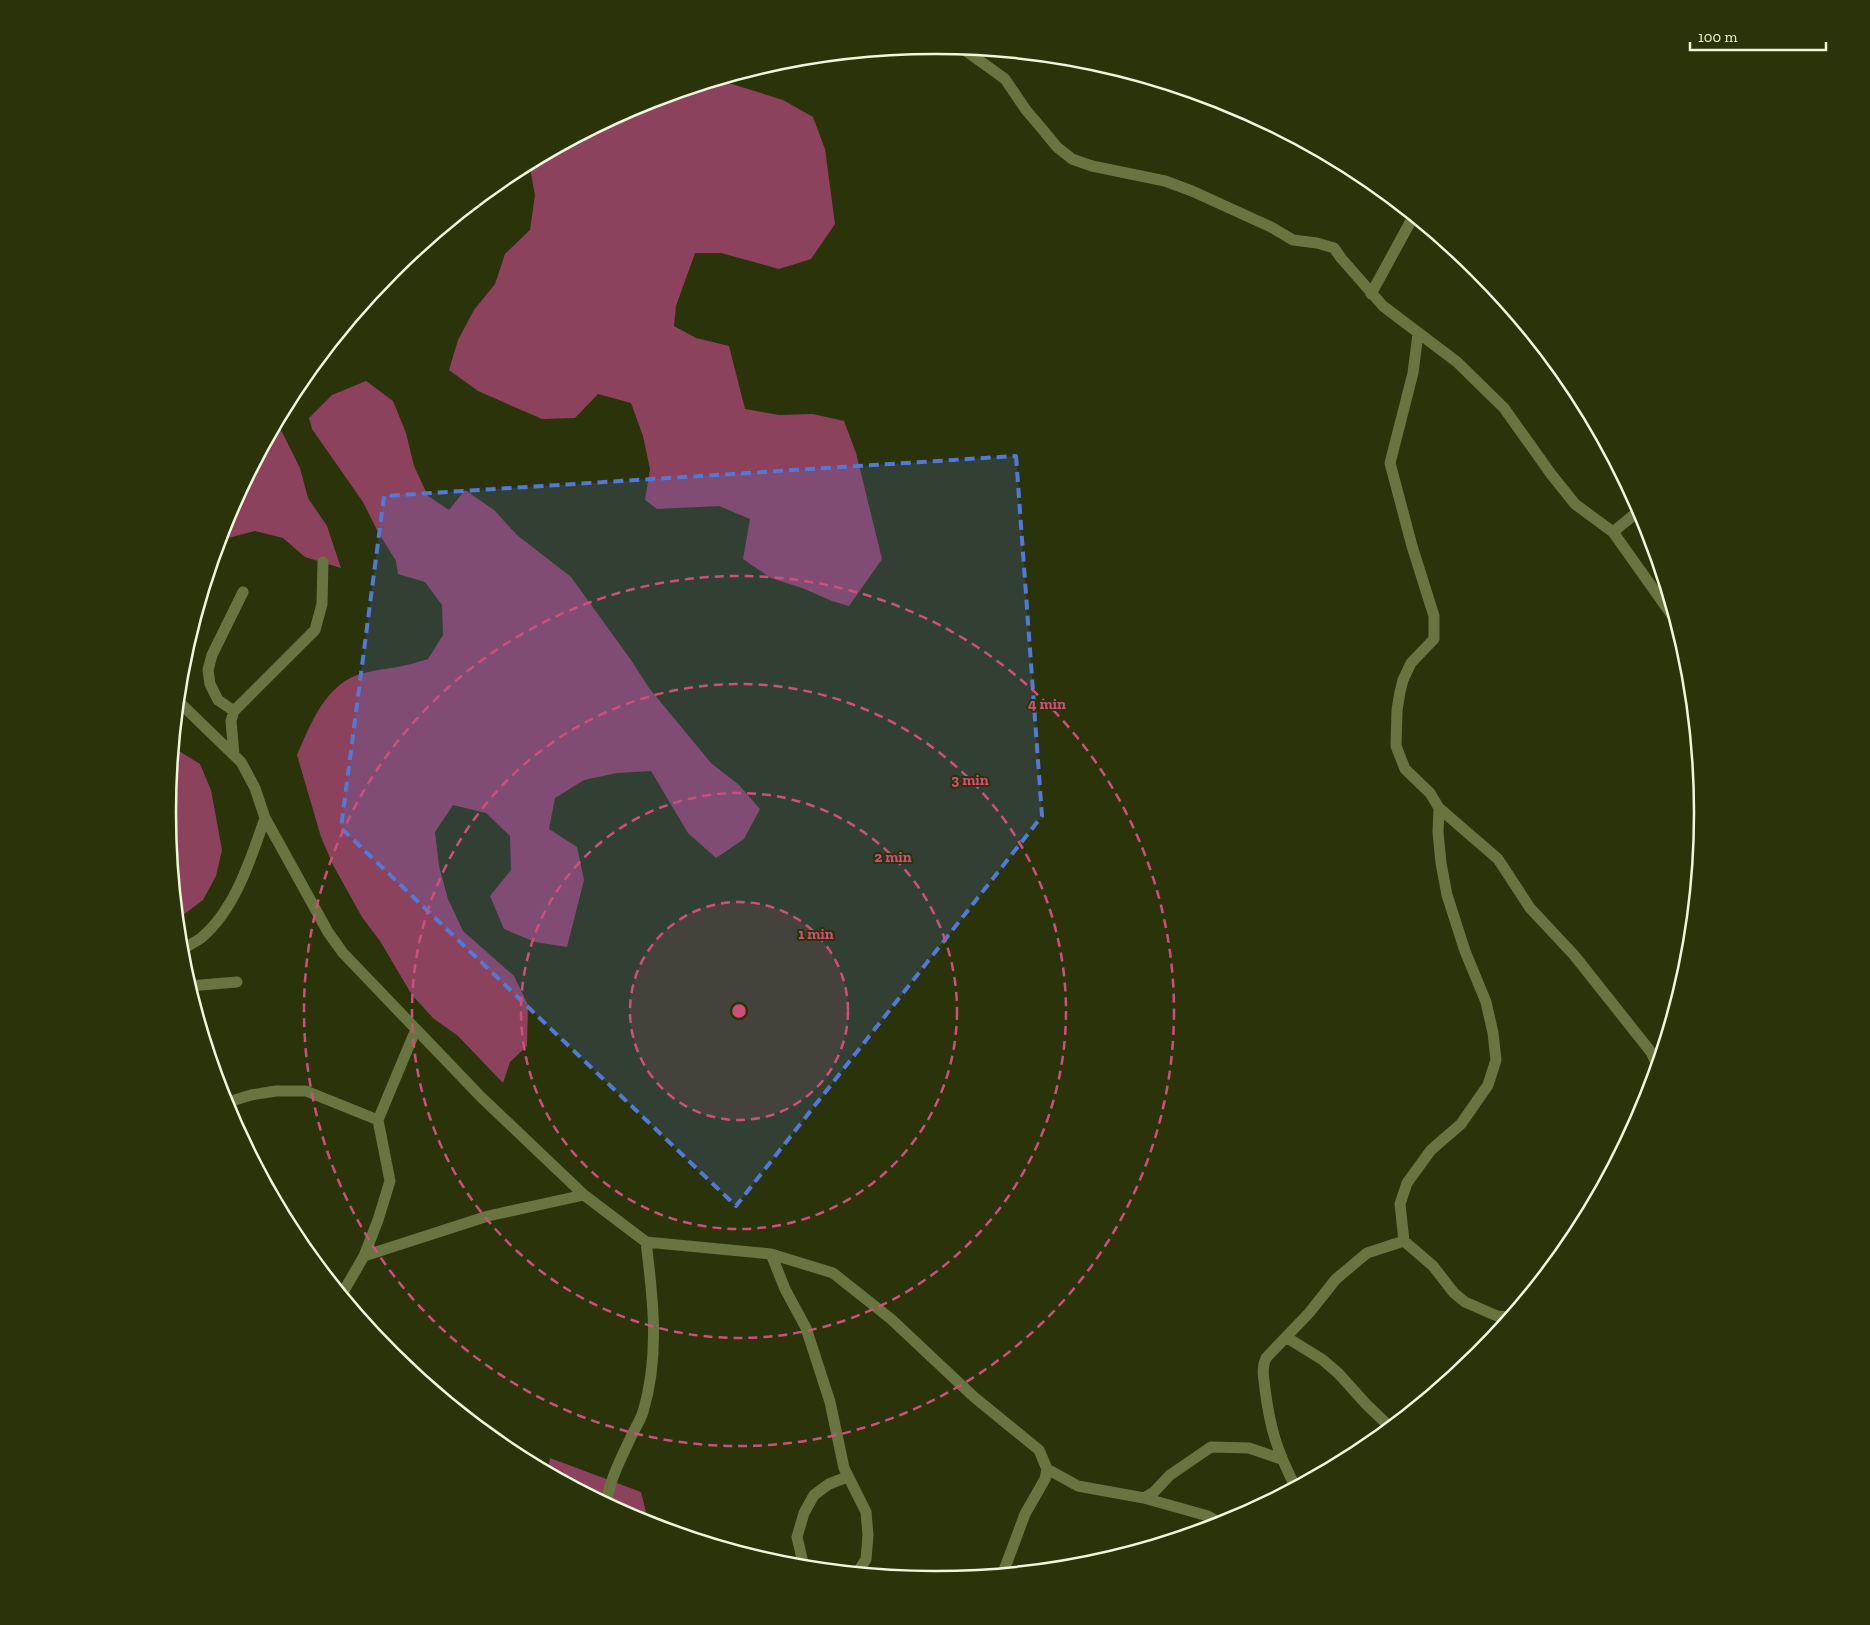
<svg xmlns="http://www.w3.org/2000/svg" width="1870" height="1625" font-family="'Zilla Slab',serif">
<style>
.forest{fill:#8c425c}
.lines{fill:none;stroke-linecap:round;stroke-linejoin:round}
.street{stroke:#697540;stroke-width:11}
.marked{fill:#5278d8;fill-opacity:0.2;stroke:#5278d8;stroke-width:4;stroke-dasharray:10 6;stroke-linejoin:round}
.ring{fill:none;stroke:#cd507b;stroke-width:2.5;stroke-dasharray:9 6}
.rim{fill:none;stroke:#eff7da;stroke-width:2.5}
.centre{fill:#cd507b;stroke:#2b330a;stroke-width:2.5}
.ring-label{font-size:15px;text-anchor:middle;font-weight:bold;fill:#cd507b;stroke:#2b330a;stroke-width:4;stroke-linejoin:round;paint-order:stroke}
</style>
<rect width="100%" height="100%" fill="#2b330a"/>
<path class="forest" d="M 719,80 L 783,100 L 813,117 L 825,149 L 835,224 L 811,259 L 779,269 L 721,253 L 695,253 L 676,306 L 674,326 L 696,338 L 729,346 L 745,409 L 779,415 L 813,414 L 844,421 L 856,453 L 882,559 L 849,606 L 832,601 L 802,588 L 771,578 L 743,559 L 750,519 L 719,506 L 657,509 L 645,500 L 650,469 L 643,436 L 631,403 L 598,394 L 575,418 L 542,419 L 478,391 L 449,370 L 458,340 L 474,310 L 495,284 L 505,254 L 530,230 L 535,195 L 529,163 L 642,103 Z
M 366,381 L 393,401 L 406,433 L 414,466 L 428,496 L 449,510 L 465,490 L 494,510 L 517,535 L 571,577 L 631,660 L 649,688 L 711,763 L 739,785 L 760,809 L 744,839 L 716,858 L 688,833 L 651,771 L 617,773 L 584,780 L 555,798 L 549,829 L 577,847 L 584,880 L 567,947 L 535,942 L 504,929 L 490,896 L 511,870 L 510,836 L 486,813 L 453,805 L 435,832 L 439,866 L 448,899 L 463,931 L 514,976 L 528,1005 L 527,1046 L 510,1062 L 503,1083 L 458,1036 L 433,1018 L 412,995 L 380,941 L 362,917 L 333,865 L 321,837 L 297,755 C 309,728 320,698 345,681 C 360,671 381,670 398,667 C 408,665 418,662 428,659 L 443,635 L 442,605 L 425,582 L 398,574 L 396,561 L 378,532 L 363,502 L 312,429 L 309,418 L 332,395 Z
M 277,422 L 300,468 L 308,498 L 327,526 L 341,568 L 305,557 L 283,538 L 255,531 L 228,538 L 217,549 L 226,519 Z
M 174,748 L 200,764 L 211,790 L 222,850 L 216,876 L 203,900 L 178,919 L 168,812 Z
M 550,1458 L 641,1492 L 649,1524 L 641,1521 L 548,1472 Z"/>
<g class="lines">
<path class="street" d="M 962,48 L 1005,79 L 1026,110 L 1043,130 L 1057,147 L 1072,159 L 1092,166 L 1165,181 L 1192,191 L 1271,227 L 1293,240 L 1317,243 L 1334,248 L 1341,258 L 1383,306 L 1457,362 L 1504,408 L 1551,474 L 1575,504 L 1613,532 L 1674,618
M 1371,294 L 1413,217
M 1418,334 L 1413,373 L 1390,463 L 1412,546 L 1434,616 L 1434,639 L 1411,663 L 1403,680 L 1400,692 L 1397,710 L 1396,746 L 1405,769 L 1430,793 L 1439,808 L 1498,859 L 1530,908 L 1574,955 L 1651,1052 L 1657,1065
M 1613,532 L 1635,514 L 1638,507
M 178,701 L 241,762 L 255,788 L 265,818 L 328,932 L 343,953 L 481,1097 L 584,1195 L 646,1242 L 771,1254 L 833,1273 L 891,1319 L 974,1397 L 1039,1450 L 1047,1469 L 1045,1479 L 1025,1514 L 1003,1573
M 234,711 L 218,700 L 210,684 L 208,670 L 212,655 L 243,592
M 234,755 L 231,721 L 234,711 L 315,630 L 322,604 L 323,562
M 1439,808 L 1438,832 L 1441,863 L 1447,895 L 1465,951 L 1486,1002 L 1493,1033 L 1496,1060 L 1488,1085 L 1461,1124 L 1431,1150 L 1407,1183 L 1400,1204 L 1404,1241 L 1433,1266 L 1454,1293 L 1465,1302 L 1497,1316 L 1509,1317
M 181,950 C 188,946 195,942 201,938 C 235,910 251,858 265,818
M 189,986 L 237,982
M 225,1103 L 251,1095 L 276,1091 L 306,1091 L 378,1120
M 771,1254 L 785,1289 L 806,1328 L 830,1402 L 844,1468 L 866,1512 L 868,1535 L 866,1559 L 858,1572
M 364,1256 L 378,1220 L 390,1181 L 378,1120 L 416,1029
M 342,1294 L 364,1256 L 488,1216 L 584,1195
M 1286,1337 L 1323,1360 L 1339,1374 L 1366,1404 L 1390,1427
M 1047,1469 L 1078,1486 L 1144,1498 L 1154,1492 L 1170,1475 L 1211,1447 L 1249,1448 L 1281,1459
M 1295,1486 C 1277,1451 1270,1428 1265,1389 C 1264,1378 1261,1369 1266,1358 L 1309,1313 L 1336,1279 L 1367,1253 L 1404,1241
M 1144,1498 L 1208,1516 L 1222,1524
M 606,1503 C 610,1480 620,1460 630,1439 C 634,1430 640,1421 643,1412 C 660,1356 653,1298 646,1242
M 804,1567 L 797,1537 L 804,1513 L 814,1495 L 829,1484 L 847,1477"/>
</g>
<path class="marked" d="M 1016,456 L 1042,816 L 736,1206 L 341,828 L 384,496 Z"/>
<circle cx="739" cy="1011" r="109" fill="#cd507b" fill-opacity=".12"/>
<g class="ring">
<circle cx="739" cy="1011" r="109"/>
<circle cx="739" cy="1011" r="218"/>
<circle cx="739" cy="1011" r="327"/>
<circle cx="739" cy="1011" r="435"/>
</g>
<path d="M0 0H1870V1625H0ZM934 54H936A758 758 0 0 1 1694 812V813A758 758 0 0 1 936 1571H934A758 758 0 0 1 176 813V812A758 758 0 0 1 934 54Z" fill="#2b330a" fill-rule="evenodd"/>
<path class="rim" d="M934 54H936A758 758 0 0 1 1694 812V813A758 758 0 0 1 936 1571H934A758 758 0 0 1 176 813V812A758 758 0 0 1 934 54Z"/>
<circle cx="739" cy="1011" r="8" class="centre"/>
<g class="ring-label">
<text x="1047" y="709">4 min</text>
<text x="970" y="785">3 min</text>
<text x="893" y="862">2 min</text>
<text x="816" y="939">1 min</text>
</g>
<path d="M1690 42v8h136v-8" fill="none" stroke="#eff7da" stroke-width="2.5"/>
<text x="1698" y="42" font-size="15" fill="#eff7da" stroke="#2b330a" stroke-width="4" paint-order="stroke">100 m</text>
</svg>
